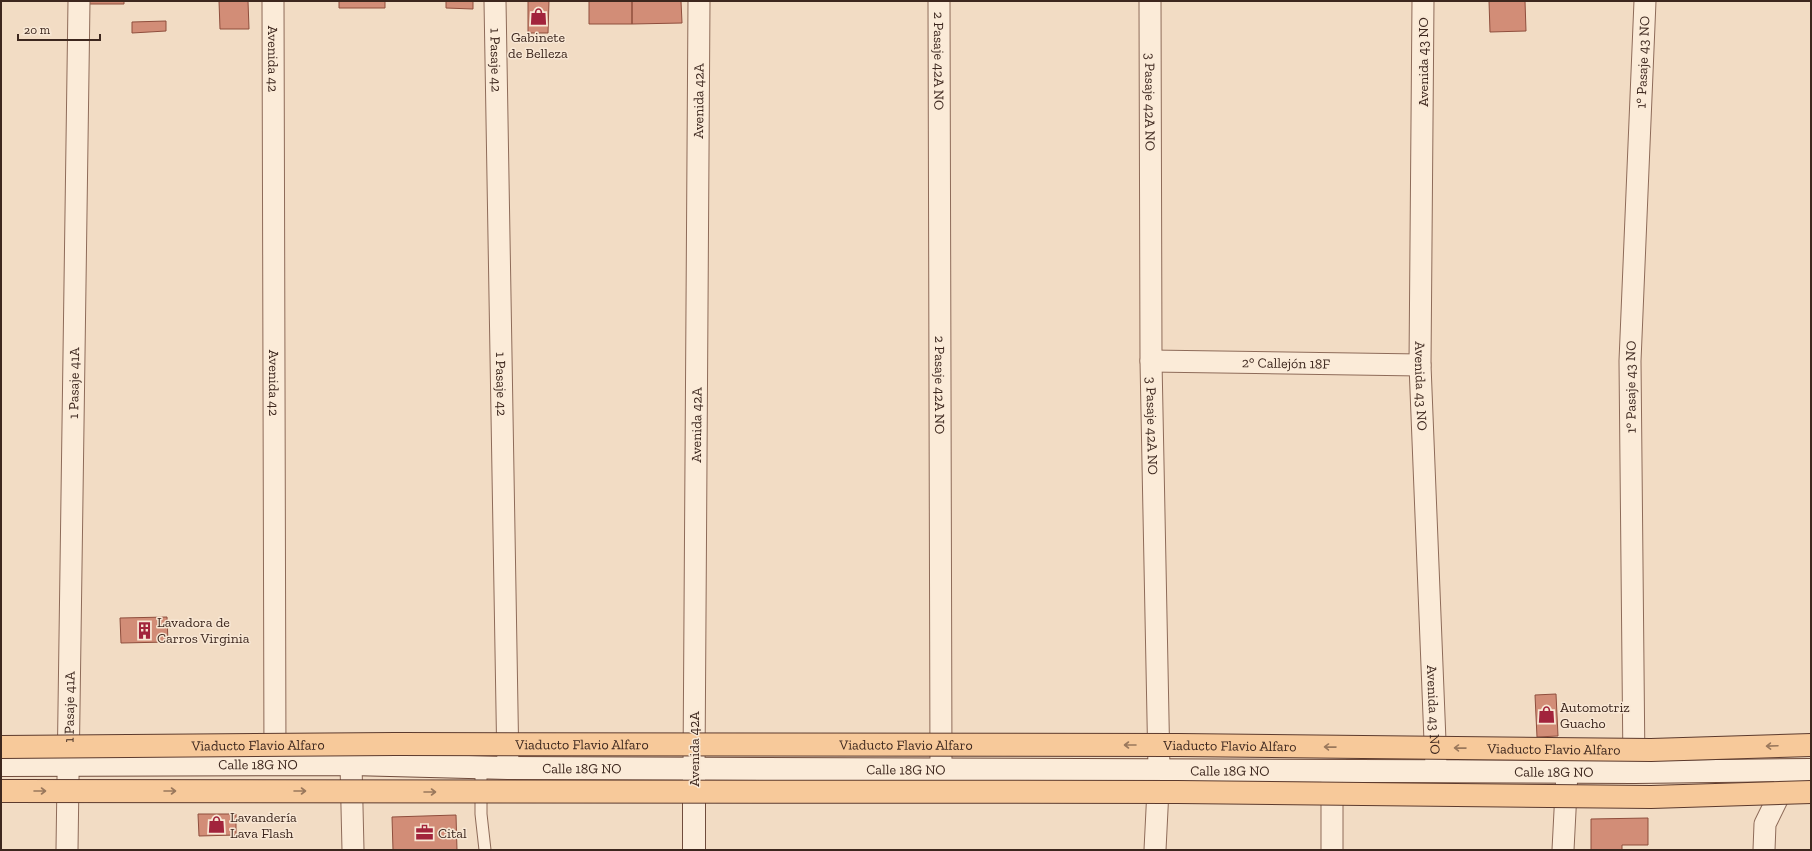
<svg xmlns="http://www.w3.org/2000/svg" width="1812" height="851" font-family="'Zilla Slab',serif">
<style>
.building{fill:#d28d77;stroke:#8f4e3d}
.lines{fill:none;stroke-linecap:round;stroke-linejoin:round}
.lane-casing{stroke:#8e6b59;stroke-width:13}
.street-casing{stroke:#8e6b59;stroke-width:23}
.secondary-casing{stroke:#704c3c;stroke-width:24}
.lane{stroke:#fbebd8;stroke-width:11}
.street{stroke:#fbebd8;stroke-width:21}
.secondary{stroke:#fbebd8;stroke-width:22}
.primary-bridge-casing{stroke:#5c3a2d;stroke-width:24;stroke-linecap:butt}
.primary-bridge{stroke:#f7c99a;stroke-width:22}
.oneway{stroke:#9a785c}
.labels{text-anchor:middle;stroke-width:3;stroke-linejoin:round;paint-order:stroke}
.poi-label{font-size:14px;fill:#3d271e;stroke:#f8e7d4;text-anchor:start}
.street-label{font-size:14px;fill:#3d271e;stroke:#f8e7d4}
</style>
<rect width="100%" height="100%" fill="#f2dcc4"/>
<path class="building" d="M 88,1 L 124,1 L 124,4 L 88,4 Z
M 219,1 L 248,1 L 249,29 L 220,29 Z
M 339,1 L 385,1 L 385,8 L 339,8 Z
M 446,1 L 473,1 L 473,9 L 446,8 Z
M 528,1 L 549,1 L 548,33 L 528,33 Z
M 589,1 L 632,1 L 632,24 L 589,24 Z
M 632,1 L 681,1 L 682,23 L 632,24 Z
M 1489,1 L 1525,1 L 1526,31 L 1490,32 Z
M 166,21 L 166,31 L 132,33 L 132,22 Z
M 167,617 L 168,642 L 121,643 L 120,618 Z
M 1556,694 L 1558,736 L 1537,737 L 1535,695 Z
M 198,814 L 236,814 L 236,835 L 199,836 Z
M 456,815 L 457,850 L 393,850 L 392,817 Z
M 1648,818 L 1648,845 L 1622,845 L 1622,850 L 1591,850 L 1591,819 Z"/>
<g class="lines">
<defs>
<path id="lane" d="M 481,767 L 481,814 L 485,850"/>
<g id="street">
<path id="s1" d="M 273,1 L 275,762"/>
<path id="s2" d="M 495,1 L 508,768"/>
<path id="s3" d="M 939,1 L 941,768"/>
<path id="s4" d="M 1150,1 L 1151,361 L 1159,769 L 1155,850"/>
<path id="s5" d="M 1423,1 L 1420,365 L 1436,766"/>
<path id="s6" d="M 1151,361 L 1420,365"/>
<path d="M 351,764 L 353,850"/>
<path id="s7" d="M 694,768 L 699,1"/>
<path id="s8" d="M 1634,768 L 1630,361 L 1645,1"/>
<path id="s9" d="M 67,850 L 79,1"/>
<path d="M 1332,850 L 1332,777"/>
<path d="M 1563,850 L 1567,772"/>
<path d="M 1764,850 L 1765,824 L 1787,779"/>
</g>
<g id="secondary">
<path id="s10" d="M 1,765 L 351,764 L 508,768 L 1634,772 L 1811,770"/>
<path d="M 694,774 L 694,850"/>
</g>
</defs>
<use href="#lane" class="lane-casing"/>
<use href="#street" class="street-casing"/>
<use href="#secondary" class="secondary-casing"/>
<use href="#lane" class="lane"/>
<use href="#street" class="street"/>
<use href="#secondary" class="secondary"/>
<defs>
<g id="primary-bridge">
<path id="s11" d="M 1,747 L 396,744 L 1179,745 L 1651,750 L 1811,745"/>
<path d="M 1,791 L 1178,792 L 1651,797 L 1811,792"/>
</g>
</defs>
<use href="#primary-bridge" class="primary-bridge-casing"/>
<use href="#primary-bridge" class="primary-bridge"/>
</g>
<defs><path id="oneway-shaft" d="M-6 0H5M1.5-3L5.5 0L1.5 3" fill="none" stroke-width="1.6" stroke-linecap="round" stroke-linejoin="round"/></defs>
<g class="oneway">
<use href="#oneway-shaft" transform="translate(1130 745) rotate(-180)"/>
<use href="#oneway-shaft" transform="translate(1772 746) rotate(178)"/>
<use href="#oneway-shaft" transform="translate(1330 747) rotate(-179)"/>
<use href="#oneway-shaft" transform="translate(1460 748) rotate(-179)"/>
<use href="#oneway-shaft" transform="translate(40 791)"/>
<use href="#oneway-shaft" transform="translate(170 791)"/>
<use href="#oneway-shaft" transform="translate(300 791)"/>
<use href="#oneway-shaft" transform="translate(430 792)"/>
</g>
<defs>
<symbol id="shop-bare" viewBox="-9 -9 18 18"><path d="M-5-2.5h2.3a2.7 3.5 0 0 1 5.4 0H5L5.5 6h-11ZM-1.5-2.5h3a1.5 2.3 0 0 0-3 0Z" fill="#a2243c" stroke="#f8e7d4" stroke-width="2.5" paint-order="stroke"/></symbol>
<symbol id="building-bare" viewBox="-9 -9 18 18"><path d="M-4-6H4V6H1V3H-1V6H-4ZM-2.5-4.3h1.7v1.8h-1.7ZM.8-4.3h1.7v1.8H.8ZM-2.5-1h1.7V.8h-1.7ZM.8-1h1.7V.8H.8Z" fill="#a2243c" stroke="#f8e7d4" stroke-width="2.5" paint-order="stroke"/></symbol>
<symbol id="office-bare" viewBox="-9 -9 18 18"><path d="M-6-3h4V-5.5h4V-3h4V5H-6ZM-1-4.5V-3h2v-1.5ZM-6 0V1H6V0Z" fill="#a2243c" stroke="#f8e7d4" stroke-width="2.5" paint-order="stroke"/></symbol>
</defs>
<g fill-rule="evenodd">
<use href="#shop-bare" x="526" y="4" width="25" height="25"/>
<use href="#building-bare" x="132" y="618" width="25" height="25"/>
<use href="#shop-bare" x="1534" y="702" width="25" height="25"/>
<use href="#shop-bare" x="204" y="812" width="25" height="25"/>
<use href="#office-bare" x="412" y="820" width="25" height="25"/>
</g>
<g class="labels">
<g class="poi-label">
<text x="538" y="42" text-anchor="middle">Gabinete<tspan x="538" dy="16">de Belleza</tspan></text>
<text x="157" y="627">Lavadora de<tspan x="157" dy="16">Carros Virginia</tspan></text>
<text x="1560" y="712">Automotriz<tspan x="1560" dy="16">Guacho</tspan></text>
<text x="230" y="822">Lavandería<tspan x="230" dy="16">Lava Flash</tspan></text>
<text x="438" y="838">Cital</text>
</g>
<g class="street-label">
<text dy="5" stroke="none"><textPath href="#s1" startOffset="58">Avenida 42</textPath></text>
<text dy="5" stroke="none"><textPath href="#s2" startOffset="59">1 Pasaje 42</textPath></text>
<text dy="5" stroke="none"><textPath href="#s3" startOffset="60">2 Pasaje 42A NO</textPath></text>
<text transform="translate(1423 62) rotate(-90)" y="5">Avenida 43 NO</text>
<text dy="5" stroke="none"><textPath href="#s8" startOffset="706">1° Pasaje 43 NO</textPath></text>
<text dy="5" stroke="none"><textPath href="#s7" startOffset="667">Avenida 42A</textPath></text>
<text dy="5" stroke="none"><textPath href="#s4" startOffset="101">3 Pasaje 42A NO</textPath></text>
<text dy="5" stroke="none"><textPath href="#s6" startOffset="135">2° Callejón 18F</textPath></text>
<text dy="5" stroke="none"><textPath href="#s9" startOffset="467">1 Pasaje 41A</textPath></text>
<text dy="5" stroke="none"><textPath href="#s1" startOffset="382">Avenida 42</textPath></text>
<text dy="5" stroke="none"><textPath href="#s2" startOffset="383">1 Pasaje 42</textPath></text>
<text dy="5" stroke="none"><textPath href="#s3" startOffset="384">2 Pasaje 42A NO</textPath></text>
<text dy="5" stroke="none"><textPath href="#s5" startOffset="385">Avenida 43 NO</textPath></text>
<text dy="5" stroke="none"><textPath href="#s8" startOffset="381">1° Pasaje 43 NO</textPath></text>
<text dy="5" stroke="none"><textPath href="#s7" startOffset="343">Avenida 42A</textPath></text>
<text dy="5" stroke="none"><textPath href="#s4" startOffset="425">3 Pasaje 42A NO</textPath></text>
<text dy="5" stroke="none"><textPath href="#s9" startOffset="143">1 Pasaje 41A</textPath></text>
<text dy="5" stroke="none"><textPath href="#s5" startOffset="709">Avenida 43 NO</textPath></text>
<text dy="5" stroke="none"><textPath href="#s11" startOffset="257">Viaducto Flavio Alfaro</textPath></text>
<text dy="5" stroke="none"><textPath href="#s11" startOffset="581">Viaducto Flavio Alfaro</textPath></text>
<text dy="5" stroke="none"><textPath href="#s11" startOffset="905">Viaducto Flavio Alfaro</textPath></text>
<text dy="5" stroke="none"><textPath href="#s11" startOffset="1229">Viaducto Flavio Alfaro</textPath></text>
<text transform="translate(694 749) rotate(-90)" y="5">Avenida 42A</text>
<text dy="5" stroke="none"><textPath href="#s11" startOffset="1553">Viaducto Flavio Alfaro</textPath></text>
<text dy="5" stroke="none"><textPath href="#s10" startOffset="257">Calle 18G NO</textPath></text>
<text dy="5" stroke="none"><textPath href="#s10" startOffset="581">Calle 18G NO</textPath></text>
<text dy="5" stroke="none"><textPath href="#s10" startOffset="905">Calle 18G NO</textPath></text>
<text dy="5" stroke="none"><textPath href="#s10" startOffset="1229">Calle 18G NO</textPath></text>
<text dy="5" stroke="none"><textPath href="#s10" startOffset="1553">Calle 18G NO</textPath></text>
</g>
</g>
<rect width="1812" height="851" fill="none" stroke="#3d271e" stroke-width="4"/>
<path d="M18 34v6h82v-6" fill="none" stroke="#3d271e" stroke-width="2"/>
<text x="24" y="34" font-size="12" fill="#3d271e" stroke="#f8e7d4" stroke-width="3" paint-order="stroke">20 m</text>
</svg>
